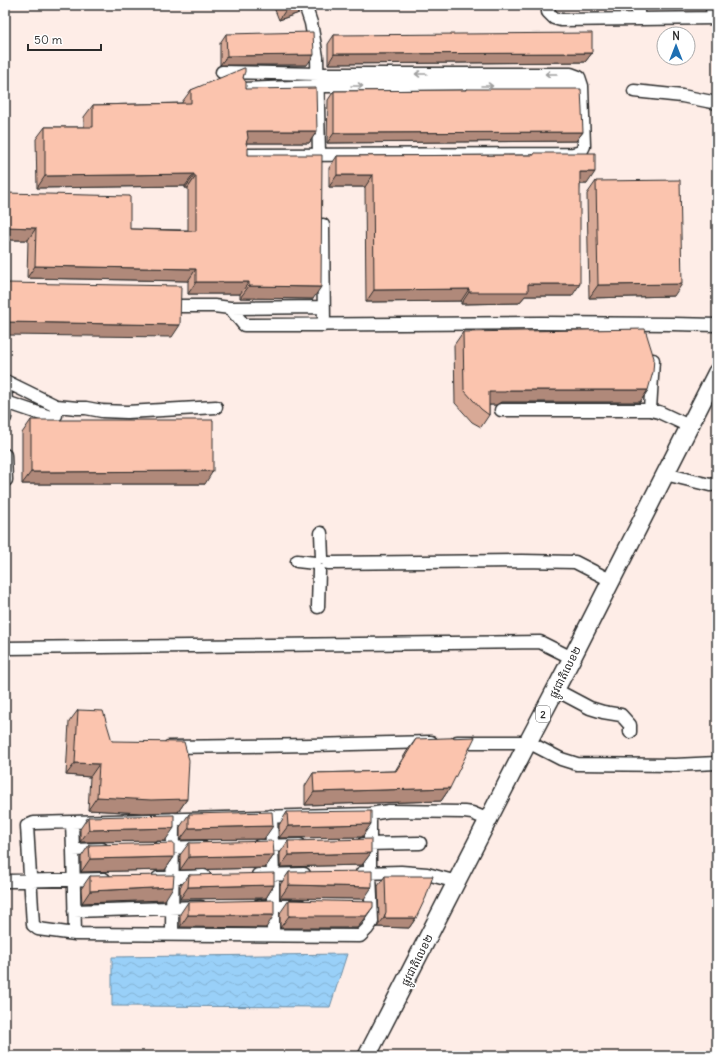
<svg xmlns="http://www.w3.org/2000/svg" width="722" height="1061" font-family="Delius,'Noto Sans Khmer',sans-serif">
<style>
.water{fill:url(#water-waves);stroke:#6d8ea6}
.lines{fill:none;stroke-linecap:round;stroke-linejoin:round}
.minor-casing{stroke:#2b2b2b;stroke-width:15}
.highway-casing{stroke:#2b2b2b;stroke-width:20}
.minor{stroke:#fff;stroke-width:12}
.highway{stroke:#fff;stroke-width:17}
.wall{fill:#d8a996;stroke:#2b2b2b}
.shaded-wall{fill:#b0897a;stroke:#2b2b2b}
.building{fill:#fbc4ae;stroke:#2b2b2b}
.oneway{stroke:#a0a0a0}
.labels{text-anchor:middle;stroke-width:3.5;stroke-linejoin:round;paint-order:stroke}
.shield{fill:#fff;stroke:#6b6b6b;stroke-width:1}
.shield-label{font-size:10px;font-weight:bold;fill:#2b2b2b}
.street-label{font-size:11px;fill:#2b2b2b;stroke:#fff}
</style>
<defs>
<pattern id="water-waves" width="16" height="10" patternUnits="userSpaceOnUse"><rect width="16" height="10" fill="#99d0f8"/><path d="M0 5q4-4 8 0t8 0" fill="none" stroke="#84b3d5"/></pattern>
</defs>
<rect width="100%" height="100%" fill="#feede7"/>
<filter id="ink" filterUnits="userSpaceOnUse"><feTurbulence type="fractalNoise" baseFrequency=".025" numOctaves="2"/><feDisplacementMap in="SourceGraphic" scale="8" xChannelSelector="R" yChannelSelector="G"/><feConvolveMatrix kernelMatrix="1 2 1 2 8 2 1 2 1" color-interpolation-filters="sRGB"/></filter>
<g filter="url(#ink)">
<path class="water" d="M 347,954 L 330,1007 L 112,1006 L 112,957 Z"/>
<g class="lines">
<defs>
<path id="minor" d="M 305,5 L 311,23 L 317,57 L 319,155
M 549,5 L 548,12 L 554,18 L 561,20 L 717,18
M 638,5 L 638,19
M 712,5 L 713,18
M 222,72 L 318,74 L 571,74 L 579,77 L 582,86 L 584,146 L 581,152 L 573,154 L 245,155
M 242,89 L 318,86 L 582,86
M 634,91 L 682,96 L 717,103
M 323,225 L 324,325
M 179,306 L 214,306 L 230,308 L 244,325 L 541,323 L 673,324 L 717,325
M 230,308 L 323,307
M 5,381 L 56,406 L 67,407 L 77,408 L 86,408 L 102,411 L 127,412 L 216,407
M 5,386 L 6,402 L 5,418
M 6,402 L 50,417 L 56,415 L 56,406
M 501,410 L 650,410 L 659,412 L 689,426
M 650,410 L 653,360
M 5,455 L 6,480
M 665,474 L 710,485 L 717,484
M 321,533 L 322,558
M 297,561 L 315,563
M 328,563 L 522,561 L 575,562 L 612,581
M 318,607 L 319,570
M 5,648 L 540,642 L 572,658
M 556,690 L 590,708 L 603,712 L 621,715 L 630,725 L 630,732
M 457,742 L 528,742 L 561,759 L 577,764 L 675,765 L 717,763
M 169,747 L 312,745 L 431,742
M 370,814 L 370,873 L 372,922 L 367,929 L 360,936 L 75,934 L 38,929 L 33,925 L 27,826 L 34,823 Z
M 370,814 L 389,811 L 464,812 L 472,813 L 489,820
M 271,816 L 273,875 L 273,935
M 72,822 L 73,850
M 363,844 L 420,843
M 259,846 L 300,845
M 159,848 L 202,847
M 362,873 L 401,872 L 427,874 L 457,882
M 258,875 L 304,874
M 158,878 L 204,876
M 5,881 L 104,879
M 258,906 L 301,906
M 74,911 L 201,907
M 75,934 L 73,850 L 102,849
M 172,934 L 173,819"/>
<path id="highway" d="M 367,1056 L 528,742 L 572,658 L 717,372"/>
</defs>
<use href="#minor" class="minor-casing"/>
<use href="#highway" class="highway-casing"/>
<use href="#minor" class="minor"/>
<use href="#highway" class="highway"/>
</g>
<path class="wall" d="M 273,5 L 305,5 L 299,13 L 279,20 Z
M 226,34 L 307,65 L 220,65 L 220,43 Z
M 334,35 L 592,53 L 585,62 L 328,64 L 328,44 Z
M 244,74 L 243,78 L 246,89 L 317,131 L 309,143 L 246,143 L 248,155 L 313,299 L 240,298 L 240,294 L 188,294 L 188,281 L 27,278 L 28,240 L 5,240 L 5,193 L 130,229 L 188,230 L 188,188 L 185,188 L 185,186 L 37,188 L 36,139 L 45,127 L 84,127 L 84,117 L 93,105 L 182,103 L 182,102 L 191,90 Z
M 466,89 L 583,132 L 576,141 L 327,143 L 328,100 L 334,91 L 465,90 Z
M 534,153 L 587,184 L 580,184 L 572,296 L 525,296 L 519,303 L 461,304 L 461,301 L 366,302 L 365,187 L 329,187 L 329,168 L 337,156 L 532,155 Z
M 596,181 L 674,296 L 589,298 L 587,194 Z
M 463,332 L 648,390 L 640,402 L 501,402 L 496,405 L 489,405 L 489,415 L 481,427 L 472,422 L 455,403 L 454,345 Z
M 31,420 L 205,484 L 22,484 L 22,433 Z
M 78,710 L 112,741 L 187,799 L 178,812 L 142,813 L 88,810 L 90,777 L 66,775 L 69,722 Z
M 416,739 L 450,788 L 441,801 L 305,805 L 305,786 L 313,773 L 395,771 L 407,751 Z
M 287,812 L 362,837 L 279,838 L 279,825 Z
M 189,814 L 264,839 L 180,840 L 180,827 Z
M 88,817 L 165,841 L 80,842 L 80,829 Z
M 288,841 L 371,853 L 362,865 L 280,867 L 280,853 Z
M 189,843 L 274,855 L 265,868 L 180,870 L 180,855 Z
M 89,845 L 174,857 L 165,870 L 81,872 L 81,857 Z
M 289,872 L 364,899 L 280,898 L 280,885 Z
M 189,875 L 274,885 L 266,898 L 180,899 L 180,887 Z
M 90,876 L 165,900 L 82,903 L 81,889 Z
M 385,876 L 416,918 L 409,928 L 377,927 L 379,922 L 378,886 Z
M 289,900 L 364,920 L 357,928 L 280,928 L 280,913 Z
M 188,902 L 266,928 L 180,927 L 180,914 Z"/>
<path class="shaded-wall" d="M 295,5 L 305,5 L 299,13 L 279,20 L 287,8 Z
M 592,53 L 585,62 L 328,64 L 334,54 Z
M 314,55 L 307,65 L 220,65 L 227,56 Z
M 247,131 L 317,131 L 309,143 L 239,143 Z
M 583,132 L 576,141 L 327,143 L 334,133 Z
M 580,172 L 595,172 L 587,184 L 572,184 Z
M 194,174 L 185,186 L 37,188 L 45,176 Z
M 337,175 L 373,175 L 365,187 L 329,187 Z
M 194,176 L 196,176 L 188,188 L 185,188 Z
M 5,227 L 36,228 L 28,240 L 5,240 Z
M 35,266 L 196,269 L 188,281 L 27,278 Z
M 196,282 L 249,282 L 240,294 L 188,294 Z
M 528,284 L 580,284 L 572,296 L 525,296 L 519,303 L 461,304 L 469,292 Z
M 682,284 L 674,296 L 589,298 L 598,285 Z
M 249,286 L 321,287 L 313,299 L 240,298 Z
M 469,289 L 461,301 L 366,302 L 374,290 Z
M 5,322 L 180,325 L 172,337 L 5,335 Z
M 510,390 L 648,390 L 640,402 L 501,402 L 496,405 L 480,405 L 489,392 Z
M 213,471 L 205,484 L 22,484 L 31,472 Z
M 75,763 L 99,764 L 90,777 L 66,775 Z
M 450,788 L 441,801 L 305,805 L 314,792 Z
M 97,797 L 187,799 L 178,812 L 142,813 L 88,810 Z
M 371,824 L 362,837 L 279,838 L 288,826 Z
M 273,826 L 264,839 L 180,840 L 189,828 Z
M 174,828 L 165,841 L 80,842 L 89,830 Z
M 371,853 L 362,865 L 280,867 L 289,855 Z
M 274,855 L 265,868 L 180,870 L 189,857 Z
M 174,857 L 165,870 L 81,872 L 90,859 Z
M 274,885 L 266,898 L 180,899 L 188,887 Z
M 289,885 L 372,887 L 364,899 L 280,898 Z
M 173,887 L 165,900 L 82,903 L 90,891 Z
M 373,907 L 364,920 L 357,928 L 280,928 L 289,916 Z
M 188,915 L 274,915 L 266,928 L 180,927 Z
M 384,918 L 416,918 L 409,928 L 377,927 Z"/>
<path class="building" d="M 286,5 L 295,5 L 287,8 Z
M 313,32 L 314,55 L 227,56 L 226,34 Z
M 592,33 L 592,53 L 334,54 L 334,35 Z
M 244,68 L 245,68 L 245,72 L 244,74 L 243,78 L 246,82 L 246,89 L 316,88 L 317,131 L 247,131 L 248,138 L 246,143 L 248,148 L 248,155 L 322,155 L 321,287 L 249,286 L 249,282 L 196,282 L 196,269 L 35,266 L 36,228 L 5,227 L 5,193 L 130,196 L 130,229 L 196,231 L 196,176 L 194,176 L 194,174 L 45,176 L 45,127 L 93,127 L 93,105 L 191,103 L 191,90 Z
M 466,89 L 581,89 L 583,132 L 334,133 L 334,91 L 466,90 Z
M 534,153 L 595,153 L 595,172 L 580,172 L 580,284 L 528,284 L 528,292 L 469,292 L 469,289 L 374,290 L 373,175 L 337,175 L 337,156 L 534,155 Z
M 680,180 L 682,284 L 598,285 L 596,181 Z
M 5,283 L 181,286 L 180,325 L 5,322 Z
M 645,329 L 654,358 L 653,372 L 648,390 L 510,390 L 505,392 L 489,392 L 489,415 L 481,409 L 464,390 L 463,332 Z
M 31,420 L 213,420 L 213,471 L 31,472 Z
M 78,710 L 103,711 L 112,741 L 184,742 L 189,760 L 187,799 L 151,800 L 97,797 L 99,764 L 75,763 Z
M 475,737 L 450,788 L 314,792 L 313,773 L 396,771 L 416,739 Z
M 371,811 L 371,824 L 288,826 L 287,812 Z
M 272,812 L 273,826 L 189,828 L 189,814 Z
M 174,815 L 174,828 L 89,830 L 88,817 Z
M 371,839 L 371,853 L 289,855 L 288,841 Z
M 273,841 L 274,855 L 189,857 L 189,843 Z
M 174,843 L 174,857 L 90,859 L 89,845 Z
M 372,871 L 372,887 L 289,885 L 289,872 Z
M 274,873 L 274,885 L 188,887 L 189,875 Z
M 174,875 L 173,887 L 90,891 L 90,876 Z
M 385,876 L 433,876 L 426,897 L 416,918 L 384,918 L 386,912 Z
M 274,900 L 274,915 L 188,915 L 188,902 Z
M 289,900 L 373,902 L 373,907 L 366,916 L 289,916 Z"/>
<defs><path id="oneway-shaft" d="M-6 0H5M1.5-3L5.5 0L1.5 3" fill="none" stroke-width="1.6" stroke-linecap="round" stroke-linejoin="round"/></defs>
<g class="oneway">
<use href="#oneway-shaft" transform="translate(421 74) rotate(-180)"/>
<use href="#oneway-shaft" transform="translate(551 74) rotate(-180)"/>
<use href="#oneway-shaft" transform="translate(357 86)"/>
<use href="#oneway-shaft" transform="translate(487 86)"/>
</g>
</g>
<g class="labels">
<rect class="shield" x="536" y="706" width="14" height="16" rx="3"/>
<g class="shield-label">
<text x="543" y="718">2</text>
</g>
<g class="street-label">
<text transform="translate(565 672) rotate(-63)" y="4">ផ្លូវជាតិលេខ២</text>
<text transform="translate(417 960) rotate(-63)" y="4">ផ្លូវជាតិលេខ២</text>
</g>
</g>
<rect width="722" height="1061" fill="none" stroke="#fff" stroke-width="20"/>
<rect x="10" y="10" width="702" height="1041" fill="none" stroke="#2b2b2b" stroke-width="1.5" filter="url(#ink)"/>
<g transform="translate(676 46)"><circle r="19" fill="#ffffff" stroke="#aaaaaa"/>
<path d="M0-3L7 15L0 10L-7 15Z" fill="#1f6fb2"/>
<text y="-6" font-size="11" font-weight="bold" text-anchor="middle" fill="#2b2b2b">N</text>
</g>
<path d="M28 44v6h73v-6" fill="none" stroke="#2b2b2b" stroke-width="2"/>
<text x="34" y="44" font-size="12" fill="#2b2b2b" stroke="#ffffff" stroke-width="3" paint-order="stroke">50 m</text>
</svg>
